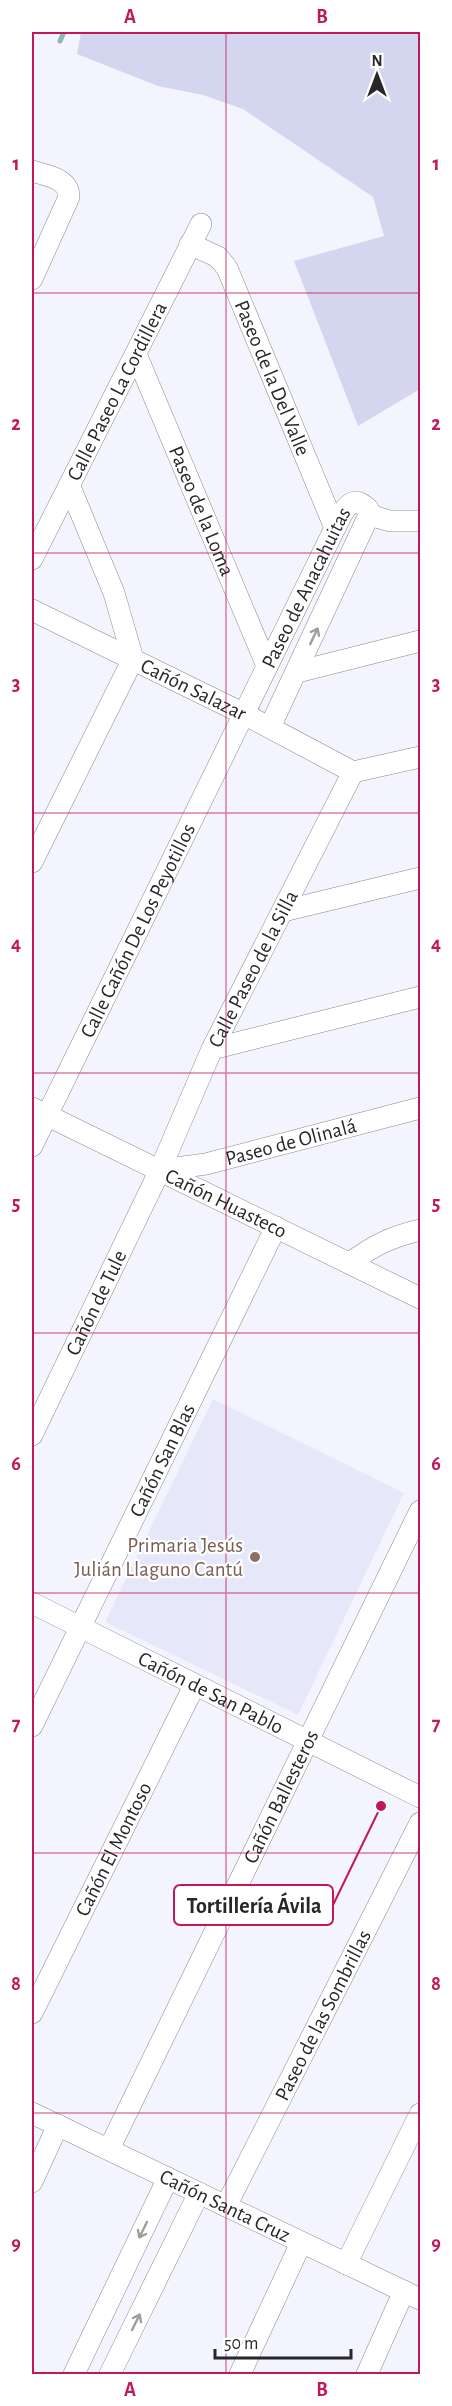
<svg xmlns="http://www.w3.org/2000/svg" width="452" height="2406" font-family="'Alegreya Sans',sans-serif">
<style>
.built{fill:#e6e8f9}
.green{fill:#d4d5ee}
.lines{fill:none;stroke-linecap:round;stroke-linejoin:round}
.stream{stroke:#8eb7bb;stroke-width:5}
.street-casing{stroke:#898a93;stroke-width:22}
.street{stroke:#fff;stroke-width:21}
.oneway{stroke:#9e9e9f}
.grid{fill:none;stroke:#c2185b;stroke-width:1.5;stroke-opacity:0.55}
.education-dot{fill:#8d6e63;stroke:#fff;stroke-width:2}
.labels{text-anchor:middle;stroke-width:4.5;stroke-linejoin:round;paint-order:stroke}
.street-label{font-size:21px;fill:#27272a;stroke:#fff}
.education-label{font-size:21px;fill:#785e54;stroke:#fff;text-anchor:end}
.leader{fill:none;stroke:#c2185b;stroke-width:2}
.callout-dot{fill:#c2185b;stroke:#fff;stroke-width:2}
.callout{fill:#fff;stroke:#c2185b;stroke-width:2}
.callout-label{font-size:22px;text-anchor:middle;font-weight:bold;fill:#27272a}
.neatline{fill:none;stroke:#c2185b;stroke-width:2}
.grid-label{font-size:20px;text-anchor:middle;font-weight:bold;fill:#c2185b}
</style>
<rect width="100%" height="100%" fill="#f3f4fe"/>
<path class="built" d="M 213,1399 L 404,1493 L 298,1715 L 105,1622 Z"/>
<path class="green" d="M 81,32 L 420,32 L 420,389 L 358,426 L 294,261 L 384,236 L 373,197 L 243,109 L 203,95 L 158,86 L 77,54 Z"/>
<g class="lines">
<path class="stream" d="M 60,41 L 64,32"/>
<defs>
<g id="street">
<path d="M 32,171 C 47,176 69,178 69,197 L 32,279"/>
<path id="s1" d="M 190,244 L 218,257 L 227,268 L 335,528"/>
<path id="s2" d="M 136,354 L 267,666"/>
<path d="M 369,515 L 390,521 L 420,521"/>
<path id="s3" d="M 32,559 L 201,224"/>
<path id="s4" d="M 32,610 L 244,714 L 353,772"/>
<path d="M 297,672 L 420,641"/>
<path d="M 353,772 L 420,757"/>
<path d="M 32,862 L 133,659 L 114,593 L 70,487"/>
<path d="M 283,911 L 420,878"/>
<path d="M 212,1049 L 420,997"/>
<path id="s5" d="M 32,1108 L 420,1298"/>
<path id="s6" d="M 32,1146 L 335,528 C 343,513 350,490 369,510 L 369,515 L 270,727"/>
<path id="s7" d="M 160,1170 L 206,1164 L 420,1108"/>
<path d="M 350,1263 C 374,1245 391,1237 420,1230"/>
<path id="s8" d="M 32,1435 L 160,1170 L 212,1049 L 353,772"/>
<path id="s9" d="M 32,1603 L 420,1797"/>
<path id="s10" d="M 32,1726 L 276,1227"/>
<path id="s11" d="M 32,2013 L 194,1686"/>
<path id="s12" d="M 32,2113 L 420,2299"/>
<path id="s13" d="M 109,2149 L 420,1511"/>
<path d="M 32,2182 L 58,2125"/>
<path id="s14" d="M 226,2206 L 420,1823"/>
<path d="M 346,2264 L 420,2114"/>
<path d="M 74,2374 L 168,2178"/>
<path d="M 110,2374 L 199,2193"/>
<path d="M 240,2374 L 301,2243"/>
<path d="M 367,2374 L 404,2291"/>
</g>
</defs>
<use href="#street" class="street-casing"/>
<use href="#street" class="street"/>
</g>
<defs><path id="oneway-shaft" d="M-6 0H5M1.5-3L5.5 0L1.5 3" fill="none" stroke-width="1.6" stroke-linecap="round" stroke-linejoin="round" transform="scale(1.5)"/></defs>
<g class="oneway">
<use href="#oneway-shaft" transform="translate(314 636) rotate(-65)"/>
<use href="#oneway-shaft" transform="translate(143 2230) rotate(116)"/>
<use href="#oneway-shaft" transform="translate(136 2322) rotate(-64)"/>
</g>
<path class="grid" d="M 226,32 L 226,2374M 32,293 L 420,293M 32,553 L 420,553M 32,813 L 420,813M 32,1073 L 420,1073M 32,1333 L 420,1333M 32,1593 L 420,1593M 32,1853 L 420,1853M 32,2113 L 420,2113"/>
<circle class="education-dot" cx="255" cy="1557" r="6"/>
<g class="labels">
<g class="street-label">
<text dy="7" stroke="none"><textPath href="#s1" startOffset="164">Paseo de la Del Valle</textPath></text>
<text dy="7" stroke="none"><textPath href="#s3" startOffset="188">Calle Paseo La Cordillera</textPath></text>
<text dy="7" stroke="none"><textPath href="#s2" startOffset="170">Paseo de la Loma</textPath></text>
<text dy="7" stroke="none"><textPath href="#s6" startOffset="622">Paseo de Anacahuitas</textPath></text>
<text dy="7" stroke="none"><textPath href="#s4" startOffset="180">Cañón Salazar</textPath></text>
<text dy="7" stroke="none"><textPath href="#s6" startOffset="240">Calle Cañón De Los Peyotillos</textPath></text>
<text dy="7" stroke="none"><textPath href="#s8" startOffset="516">Calle Paseo de la Silla</textPath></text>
<text dy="7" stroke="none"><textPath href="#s7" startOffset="134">Paseo de Olinalá</textPath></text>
<text dy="7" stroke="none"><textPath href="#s5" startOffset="216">Cañón Huasteco</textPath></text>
<text dy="7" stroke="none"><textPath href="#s8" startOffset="147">Cañón de Tule</textPath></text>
<text dy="7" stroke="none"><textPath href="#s10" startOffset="296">Cañón San Blas</textPath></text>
<text dy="7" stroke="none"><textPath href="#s9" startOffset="200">Cañón de San Pablo</textPath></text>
<text dy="7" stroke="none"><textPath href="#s13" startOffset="392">Cañón Ballesteros</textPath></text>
<text dy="7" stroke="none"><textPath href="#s11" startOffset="183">Cañón El Montoso</textPath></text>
<text dy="7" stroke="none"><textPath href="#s14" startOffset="214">Paseo de las Sombrillas</textPath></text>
<text dy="7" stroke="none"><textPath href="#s12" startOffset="214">Cañón Santa Cruz</textPath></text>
</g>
<g class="education-label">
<text x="243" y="1552">Primaria Jesús<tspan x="243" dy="24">Julián Llaguno Cantú</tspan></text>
</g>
</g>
<path class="leader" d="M381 1806L333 1905"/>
<circle class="callout-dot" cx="381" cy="1806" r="6"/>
<rect class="callout" x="174" y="1885" width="159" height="40" rx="6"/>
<g class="callout-label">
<text x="254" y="1913">Tortillería Ávila</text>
</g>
<rect width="452" height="2406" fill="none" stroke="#ffffff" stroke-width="66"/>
<g transform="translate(377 75)" stroke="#ffffff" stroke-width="4.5" paint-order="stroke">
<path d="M0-4.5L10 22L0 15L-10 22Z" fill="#27272a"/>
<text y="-9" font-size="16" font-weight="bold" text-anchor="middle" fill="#27272a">N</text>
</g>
<path d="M215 2349v9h136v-9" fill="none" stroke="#27272a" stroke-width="3"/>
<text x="224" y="2349" font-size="18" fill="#27272a" stroke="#ffffff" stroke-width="4.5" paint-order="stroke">50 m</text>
<rect x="33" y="33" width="386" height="2340" class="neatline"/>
<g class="grid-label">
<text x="130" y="23">A</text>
<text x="322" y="23">B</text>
<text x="16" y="170">1</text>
<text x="436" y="170">1</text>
<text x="16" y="430">2</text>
<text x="436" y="430">2</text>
<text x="16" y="690">3</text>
<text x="436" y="690">3</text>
<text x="16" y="950">4</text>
<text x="436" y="950">4</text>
<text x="16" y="1210">5</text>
<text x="436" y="1210">5</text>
<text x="16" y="1470">6</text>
<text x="436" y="1470">6</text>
<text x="16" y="1730">7</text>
<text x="436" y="1730">7</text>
<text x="16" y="1990">8</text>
<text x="436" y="1990">8</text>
<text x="16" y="2250">9</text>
<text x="436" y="2250">9</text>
<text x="130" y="2396">A</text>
<text x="322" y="2396">B</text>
</g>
</svg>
